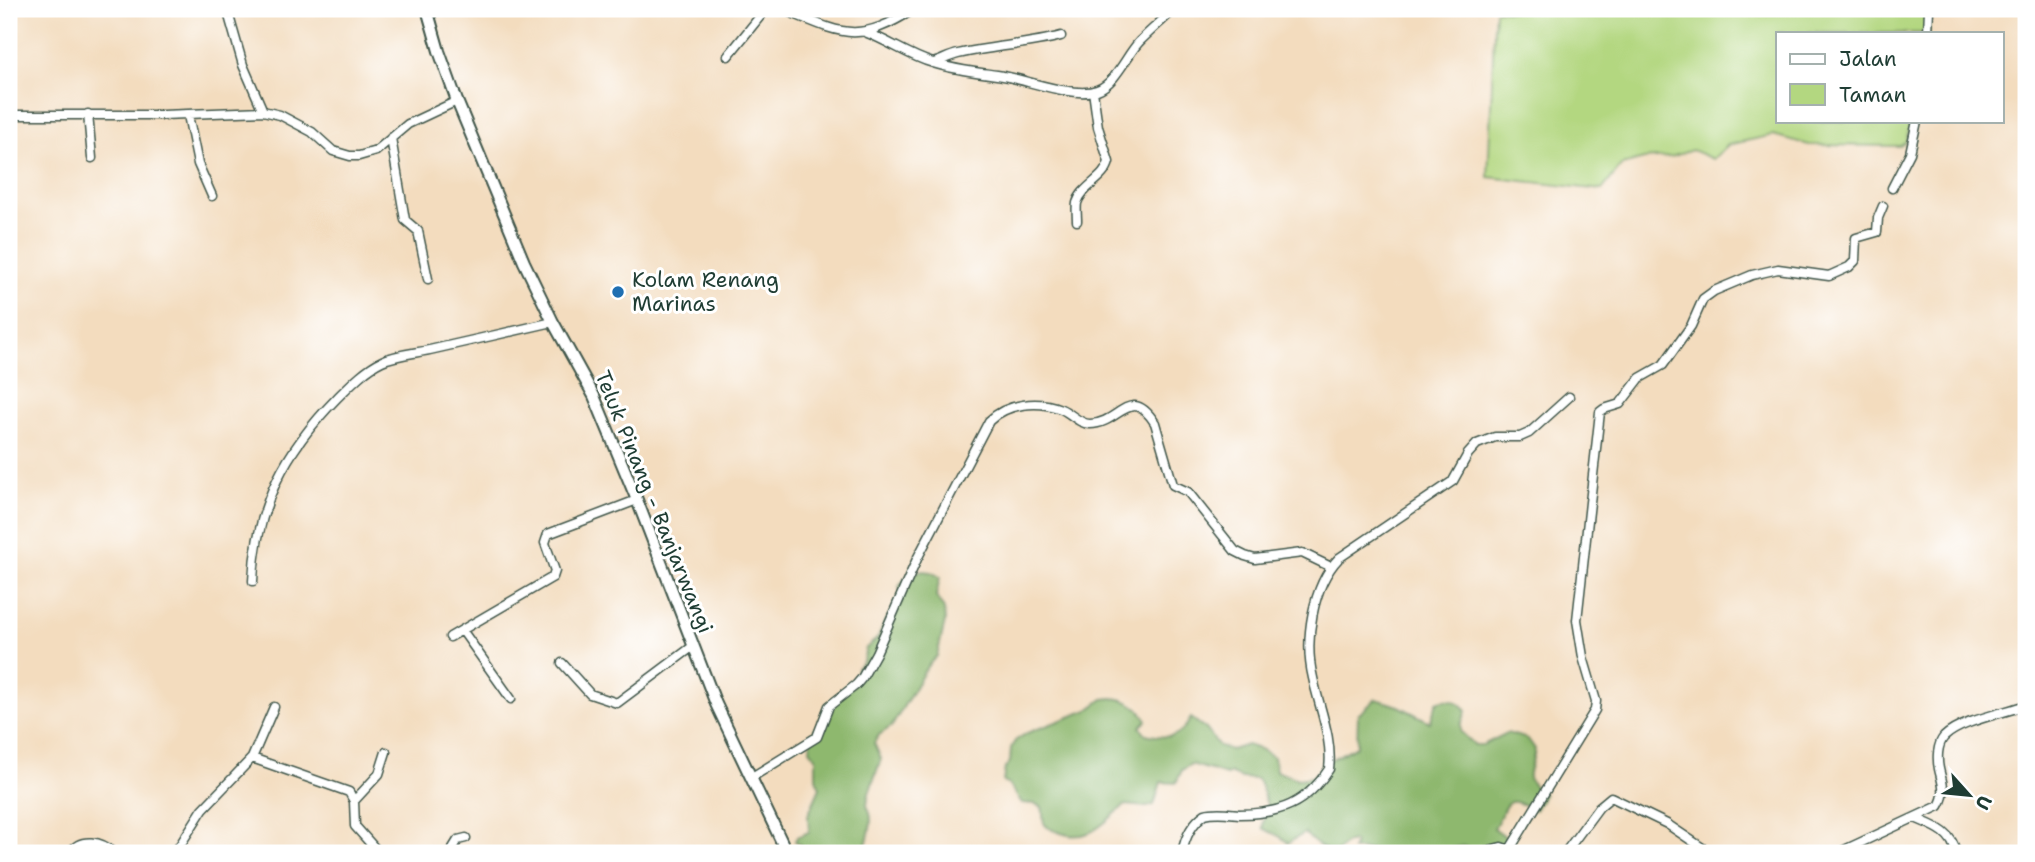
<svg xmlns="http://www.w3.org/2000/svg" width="2035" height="862" font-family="'Shantell Sans',sans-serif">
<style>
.green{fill:#b3d780;stroke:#698a5a;stroke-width:2}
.forest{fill:#8eb86e;stroke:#567a51;stroke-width:2}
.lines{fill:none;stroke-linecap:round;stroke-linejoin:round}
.street-casing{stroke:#3f5549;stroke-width:11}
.secondary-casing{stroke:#3f5549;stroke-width:14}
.street{stroke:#fff;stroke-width:8}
.secondary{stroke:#fff;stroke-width:10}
.poi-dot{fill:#1f6fb2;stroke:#fff;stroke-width:2.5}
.labels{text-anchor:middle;stroke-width:6;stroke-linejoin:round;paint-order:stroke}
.poi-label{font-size:21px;fill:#1f3d34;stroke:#fff;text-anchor:start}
.street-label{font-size:21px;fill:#1f3d34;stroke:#fff}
</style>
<rect width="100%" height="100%" fill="#fff"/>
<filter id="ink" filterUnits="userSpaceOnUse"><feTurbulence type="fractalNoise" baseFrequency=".0143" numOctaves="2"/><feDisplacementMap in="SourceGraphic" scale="14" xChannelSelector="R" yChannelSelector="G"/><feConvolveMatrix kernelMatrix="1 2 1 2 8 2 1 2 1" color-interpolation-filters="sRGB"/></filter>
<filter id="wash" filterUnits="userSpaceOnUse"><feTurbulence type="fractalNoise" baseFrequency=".00686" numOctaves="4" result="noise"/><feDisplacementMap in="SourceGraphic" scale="28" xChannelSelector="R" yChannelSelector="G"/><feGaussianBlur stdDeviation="1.57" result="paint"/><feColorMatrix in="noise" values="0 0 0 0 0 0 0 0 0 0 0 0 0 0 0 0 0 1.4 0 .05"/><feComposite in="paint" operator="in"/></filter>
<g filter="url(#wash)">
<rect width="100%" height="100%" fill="#f3dcbe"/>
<path class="green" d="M 1565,9 L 1928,9 L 1929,33 L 1778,33 L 1778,121 L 1911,121 L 1906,142 L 1900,146 L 1809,145 L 1773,135 L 1728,145 L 1713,159 L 1692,150 L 1671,157 L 1644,159 L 1622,165 L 1602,190 L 1488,177 L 1495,10 L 1564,13 Z"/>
<path class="forest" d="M 921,571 L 931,572 L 940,577 L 936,596 L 944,609 L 945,622 L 937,656 L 928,665 L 892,726 L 879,735 L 874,743 L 881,759 L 868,796 L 867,806 C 876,819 867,839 864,853 L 805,853 L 804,848 L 795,841 L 797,837 L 809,832 L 808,815 L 820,788 L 816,778 L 816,757 L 810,750 L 811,737 L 828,704 L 855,684 L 857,668 L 863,662 L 866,648 L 878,638 L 886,619 L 902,601 L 903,596 L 899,587 C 905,577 911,574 921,571 Z
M 1112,698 C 1127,699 1140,707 1147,720 L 1140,727 L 1146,734 C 1168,739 1180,739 1191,718 L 1206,729 L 1219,746 L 1231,750 L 1247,745 L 1262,750 L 1274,757 L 1276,771 L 1298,779 L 1313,777 L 1326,762 L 1357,746 L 1358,715 L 1376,699 L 1399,706 L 1430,722 L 1437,702 C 1448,697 1459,700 1466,711 L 1461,725 L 1461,732 L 1475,745 L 1483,745 L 1507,733 L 1528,739 L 1535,749 C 1531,776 1519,773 1544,795 L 1535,810 C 1502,793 1509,804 1494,828 L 1509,839 L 1511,853 L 1473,853 L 1469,848 L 1462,846 L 1438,853 L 1379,853 L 1378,850 L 1352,850 L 1355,843 L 1352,841 L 1346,843 L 1336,853 C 1323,850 1313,843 1305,833 L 1288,843 C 1281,835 1272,834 1263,828 L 1264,819 L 1269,808 C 1262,798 1264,788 1257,779 L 1241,778 L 1229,773 L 1227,775 L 1191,764 L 1182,770 L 1176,783 L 1161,782 L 1154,805 L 1147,807 L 1125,805 C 1102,824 1089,844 1058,832 C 1053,830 1047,829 1044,823 C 1042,819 1044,813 1042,807 L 1035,804 L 1022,803 L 1009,785 L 1003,782 L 1005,768 L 1010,762 L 1011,748 L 1015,741 L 1027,733 L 1088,710 L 1103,699 Z"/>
</g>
<g filter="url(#ink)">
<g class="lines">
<defs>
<path id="street" d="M 227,9 L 243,65 L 263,111
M 782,9 C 841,33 856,46 914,9
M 865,32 C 889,41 909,56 933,63 C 955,70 975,72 997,75 C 1023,78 1073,99 1097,90 C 1116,83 1126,56 1139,42 C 1150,31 1163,20 1174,9
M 1928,33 L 1929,9
M 728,56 L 766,9
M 933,63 C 941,61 949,56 958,54 C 992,46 1027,45 1061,36
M 88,114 L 92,158
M 9,115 L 163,115 L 263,111 L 280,115 L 312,132 L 333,151 L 350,156 L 359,156 L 376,151 L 408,124 L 457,101
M 188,115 L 198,164 L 212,196
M 391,138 L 405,220 L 418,231 L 428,279
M 1892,188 L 1910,153 L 1917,121
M 1077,221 C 1077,216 1076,208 1077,203 C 1082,186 1105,179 1109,162 L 1098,127 L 1093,91
M 253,581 C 256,505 285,451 337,398 C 350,385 365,369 382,361 C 397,354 418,353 434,349 C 474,340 513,331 553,322
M 462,630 L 511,699
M 450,637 L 553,577 L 555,571 L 545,543 L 548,534 L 637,500
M 562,663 L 590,694 L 617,703 L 692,647
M 252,758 L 274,707
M 752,777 L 817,737 L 829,706 L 856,685 L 862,678 L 876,653 L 917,559 L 989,421 C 1007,403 1038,400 1061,409 C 1071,413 1079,424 1090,424 C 1120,424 1130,384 1155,423 L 1173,485 L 1188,492 L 1235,551 L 1245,556 L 1255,559 L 1302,553 L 1331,567
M 354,801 L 379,774 L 386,752
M 1915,818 C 1933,826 1952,831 1956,853
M 1510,849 L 1595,710 L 1596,701 L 1583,657 L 1577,620 L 1600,412 L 1604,409 L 1620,404 L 1640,378 L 1663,365 L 1691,326 L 1703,299 L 1714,291 L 1752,275 L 1778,269 L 1829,276 L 1849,267 L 1855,261 L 1856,238 L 1877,232 L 1878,218 L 1883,206
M 70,853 C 80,837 102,841 114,853
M 175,853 L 203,809 L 252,758 L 349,792 L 354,801 L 355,826 L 379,853
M 450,853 L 458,840 L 466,838
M 1182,853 C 1185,838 1192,823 1205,814 C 1216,811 1228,813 1239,814 C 1280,814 1306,804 1329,769 C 1333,739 1319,707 1313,678 C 1304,641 1312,586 1339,558 L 1453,481 L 1468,454 L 1477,444 L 1495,437 L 1520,437 L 1529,433 L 1569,397
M 1478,853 L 1501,847 L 1519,853
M 1565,853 L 1599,807 L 1611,797 L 1667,824 L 1710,853
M 1838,853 L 1939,806 C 1947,793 1942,782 1939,769 C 1937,759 1937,745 1944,737 C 1960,721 2004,713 2026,705"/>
<path id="secondary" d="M 427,9 L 439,51 L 457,101 L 524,262 L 553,322 L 594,396 L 637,500 L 716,704 L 787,853"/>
</defs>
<use href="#street" class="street-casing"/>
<use href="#secondary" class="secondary-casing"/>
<use href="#street" class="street"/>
<use href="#secondary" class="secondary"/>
</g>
</g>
<circle class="poi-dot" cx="618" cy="292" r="7"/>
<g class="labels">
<g class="poi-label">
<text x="632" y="287">Kolam Renang<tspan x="632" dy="24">Marinas</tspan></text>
</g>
<g class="street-label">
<text transform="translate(654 502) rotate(68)" y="7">Teluk Pinang - Banjarwangi</text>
</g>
</g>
<rect width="2035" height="862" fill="none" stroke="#fff" stroke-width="35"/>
<rect x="1776" y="32" width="228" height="91" fill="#ffffff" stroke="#a5b1ae" stroke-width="2"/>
<rect x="1790" y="54" width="35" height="10" fill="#ffffff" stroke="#a5b1ae" stroke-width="2"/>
<text x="1839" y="66" font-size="21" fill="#1f3d34">Jalan</text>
<rect x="1790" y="84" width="35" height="21" fill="#b3d780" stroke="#a5b1ae" stroke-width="2"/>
<text x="1839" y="102" font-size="21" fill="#1f3d34">Taman</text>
<g transform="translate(1969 795) rotate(117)" stroke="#ffffff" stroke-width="5" paint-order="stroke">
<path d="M0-5L12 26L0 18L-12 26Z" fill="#1f3d34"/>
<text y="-10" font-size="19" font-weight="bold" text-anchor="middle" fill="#1f3d34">U</text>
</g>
</svg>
